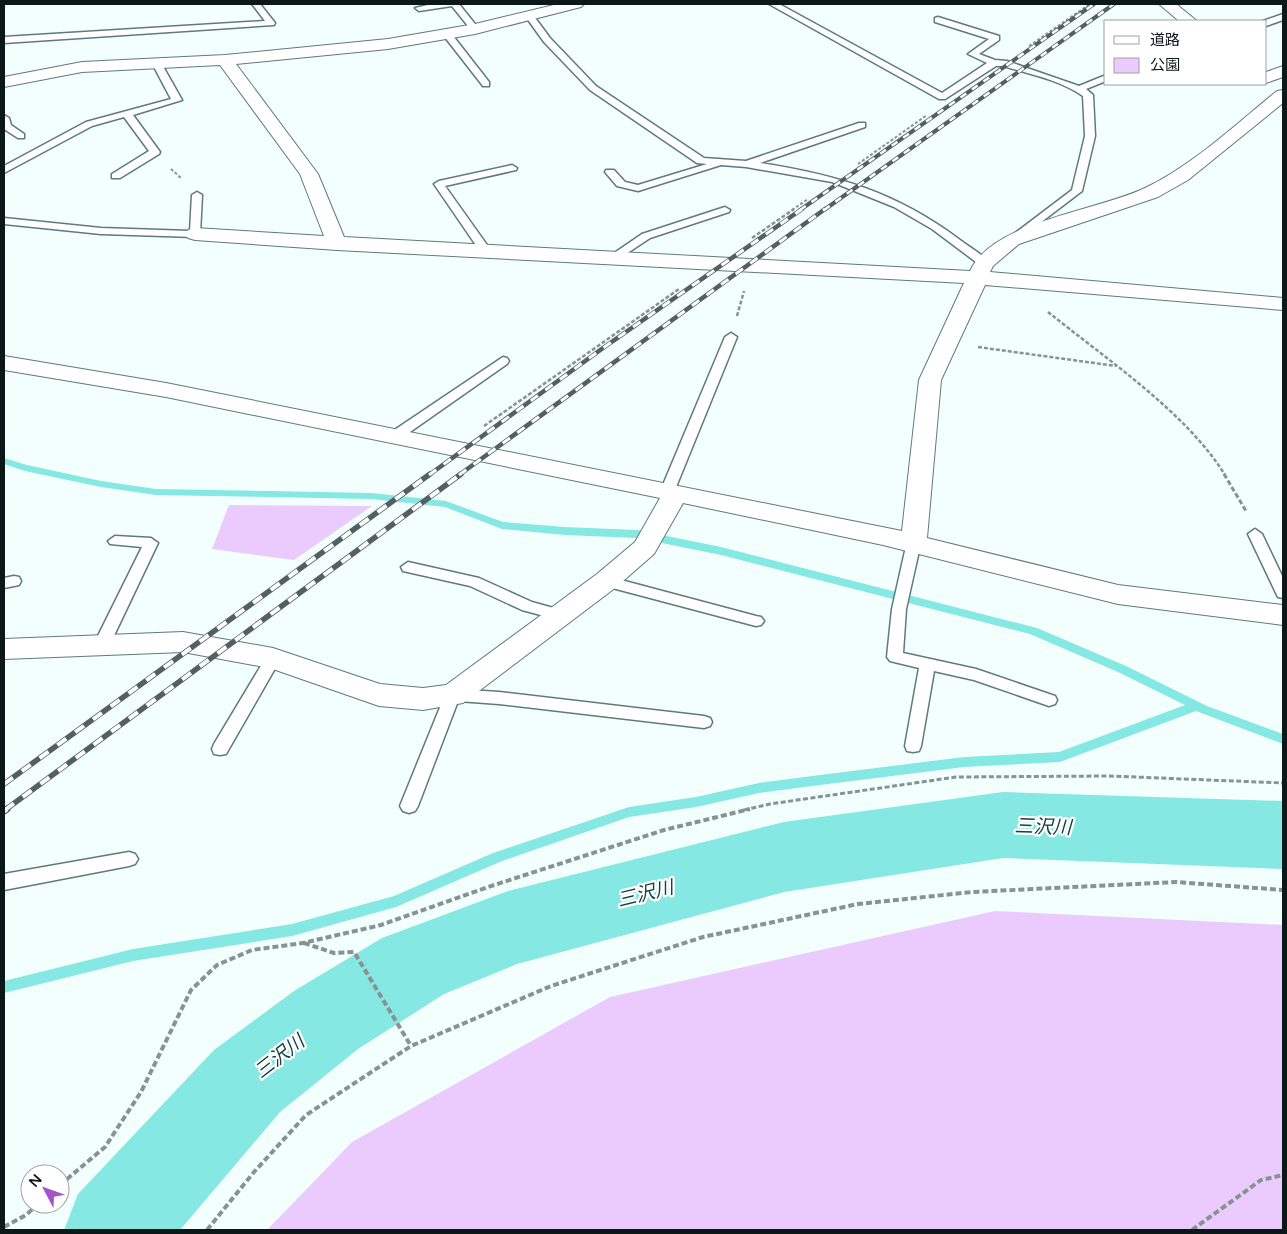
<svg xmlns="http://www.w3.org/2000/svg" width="1287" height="1234" font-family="'Varela Round','Noto Sans JP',sans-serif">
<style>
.green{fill:#ebcbfe}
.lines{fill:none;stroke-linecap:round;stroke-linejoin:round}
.stream{fill:#85e8e2;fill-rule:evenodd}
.river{fill:#85e8e2;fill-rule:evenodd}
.lane-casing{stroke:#5e7b79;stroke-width:3}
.street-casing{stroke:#5e7b79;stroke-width:2}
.path-far3{stroke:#879392;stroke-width:2;stroke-dasharray:3 2;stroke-linecap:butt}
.path-far2{stroke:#879392;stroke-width:2.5;stroke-dasharray:4 2;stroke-linecap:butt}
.path-far1{stroke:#879392;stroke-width:3;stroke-dasharray:5 2.5;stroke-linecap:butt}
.path{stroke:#879392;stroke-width:4;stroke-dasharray:6 3;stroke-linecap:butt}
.lane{fill:#fff;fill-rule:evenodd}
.street{fill:#fff;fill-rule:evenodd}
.rail-far3-casing{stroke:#54605f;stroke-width:4}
.rail-far2-casing{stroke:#54605f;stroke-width:4.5}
.rail-far1-casing{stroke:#54605f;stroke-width:5.5}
.rail-casing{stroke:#54605f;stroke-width:7}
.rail-far3{stroke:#fff;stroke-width:2.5;stroke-dasharray:7;stroke-linecap:butt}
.rail-far2{stroke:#fff;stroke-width:3;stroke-dasharray:9;stroke-linecap:butt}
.rail-far1{stroke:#fff;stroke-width:4;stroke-dasharray:11;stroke-linecap:butt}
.rail{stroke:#fff;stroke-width:5;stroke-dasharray:14;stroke-linecap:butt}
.labels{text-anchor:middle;stroke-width:4.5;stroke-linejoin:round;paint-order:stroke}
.near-water-label{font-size:19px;font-style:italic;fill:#154341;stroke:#fff}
</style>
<rect width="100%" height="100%" fill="#f2fffd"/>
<path class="green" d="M 229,505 L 372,506 L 294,560 L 212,549 Z
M 995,911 L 1283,925 L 1283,1230 L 267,1230 L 352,1142 L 610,997 Z"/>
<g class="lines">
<path class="stream" d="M 4,458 L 27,465 L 101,481 L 156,489 L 372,493 L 446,501 L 503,522 L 565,527 L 637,530 L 721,547 L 1037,628 L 1126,666 L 1207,706 L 1283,734 L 1283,744 L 1196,711 L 1060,762 L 964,767 L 828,784 L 759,793 L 696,807 L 629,817 L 502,861 L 396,907 L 292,936 L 133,961 L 4,993 L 4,981 L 133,949 L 292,924 L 394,896 L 493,853 L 629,807 L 696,797 L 759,783 L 828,774 L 964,757 L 1059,752 L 1185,705 L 1118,672 L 1030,634 L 721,555 L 637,538 L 565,535 L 502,529 L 445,507 L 372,499 L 156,495 L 101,487 L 25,471 L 4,464 Z"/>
<path class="river" d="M 1003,792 L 1283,801 L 1283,869 L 1003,858 L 784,892 L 517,964 L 444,994 L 358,1049 L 280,1112 L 180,1230 L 64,1230 L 78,1194 L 214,1050 L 294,991 L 382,938 L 508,891 L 784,822 Z"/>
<defs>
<path id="lane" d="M 252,4 L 260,4 L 275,23 L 274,25 L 4,43 L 4,37 L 265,21 Z
M 432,4 L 459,4 L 479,29 L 472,31 L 452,6 L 419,11 L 415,8 Z
M 769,4 L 779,4 L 942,93 L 987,63 L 968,54 L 989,39 L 935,22 L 935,18 L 938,17 L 999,36 L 999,40 L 979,54 L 995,60 L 1007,61 L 1079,86 L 1106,75 L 1106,81 L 1086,89 L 1093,95 L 1095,136 L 1082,191 L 1019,239 L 1015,240 L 1010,237 L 1072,190 L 1085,136 L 1083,96 C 1060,80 1030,74 1003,66 L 996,66 L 945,99 L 939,99 Z
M 1283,14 L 1283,20 L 1266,26 L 1266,21 L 1263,21 Z
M 527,15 L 533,15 L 550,38 L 596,86 L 704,158 L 746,161 L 859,123 L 865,123 L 865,127 L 760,163 C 837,175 896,192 960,240 C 969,247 982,254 990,263 L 984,266 L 980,265 L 932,229 L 894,207 L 832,182 L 746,167 L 721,165 L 638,191 L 617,186 L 605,172 L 606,170 L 614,170 L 625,182 L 638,185 L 707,164 L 697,163 L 590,90 L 544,42 L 526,17 Z
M 444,32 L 450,32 L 489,82 L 489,86 L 483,86 L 444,36 Z
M 154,61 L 160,61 L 182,100 L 133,115 L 160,152 L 159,154 L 120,178 L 112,178 L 112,174 L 149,151 L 124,117 L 92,126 L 4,173 L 4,166 L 86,122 L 171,99 L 152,63 Z
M 4,115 L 9,118 L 11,125 L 24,134 L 24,138 L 18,138 L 4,129 Z
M 512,165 L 517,168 L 516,170 L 445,186 L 492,252 L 486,255 L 482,254 L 434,184 L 439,181 Z
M 197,192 L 202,195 L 200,234 L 195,237 L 101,234 L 4,224 L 4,218 L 101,228 L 190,231 L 192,195 Z
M 725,207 L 730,210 L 729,212 L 650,238 L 617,260 L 613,261 L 607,258 L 642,234 Z
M 731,333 L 737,337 L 674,492 L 672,495 L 662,495 L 660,492 L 725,337 Z
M 503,357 L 507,358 L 509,361 L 507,364 L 400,439 L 390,439 L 388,436 L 390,433 Z
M 1255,529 L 1262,534 L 1283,578 L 1283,598 L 1278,597 L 1276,593 L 1248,534 Z
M 115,536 L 151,538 L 158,543 L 110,644 L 107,648 L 97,648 L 94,644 L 142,547 L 110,544 L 108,541 Z
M 914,537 L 921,542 L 906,609 L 903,653 L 976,669 L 1055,696 L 1057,700 L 1055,704 L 1049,706 L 974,680 L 934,671 L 921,746 L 919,751 L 913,752 L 907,751 L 905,746 L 919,668 L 890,661 L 887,657 L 892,609 L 907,542 Z
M 408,562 L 479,578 L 532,602 L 564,611 L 566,615 L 564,619 L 559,620 L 522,610 L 470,586 L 403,571 L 401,567 Z
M 14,576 L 19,577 L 21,581 L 19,585 L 4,588 L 4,578 Z
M 606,576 L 756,616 L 761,617 L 764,621 L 761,625 L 756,626 L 601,585 L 599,581 L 601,577 Z
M 273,652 L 278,654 L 281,658 L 226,754 L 220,755 L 214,754 L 212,749 L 214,744 L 268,654 Z
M 453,689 L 499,692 L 704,716 L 710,718 L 712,722 L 710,726 L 704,728 L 499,704 L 458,701 L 418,806 L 415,811 L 409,813 L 403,811 L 400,806 L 445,695 L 447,691 Z
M 129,852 L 135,854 L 138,859 L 135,864 L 129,866 L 4,890 L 4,874 Z"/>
<path id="street" d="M 558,4 L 584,4 L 581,7 L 475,34 L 388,49 L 236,64 L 318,174 L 344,237 L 970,271 C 993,221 1098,211 1145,188 C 1192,166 1236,124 1277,91 L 1283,90 L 1283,103 L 1188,180 L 1158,197 L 1019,244 L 993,266 L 990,272 L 1283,298 L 1283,310 L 985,285 L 941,380 L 927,538 L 1118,585 L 1283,605 L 1283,625 L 1118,604 L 883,545 L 683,503 L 654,554 L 615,588 L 463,703 L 423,710 L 379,706 L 270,668 L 183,652 L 4,659 L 4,639 L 183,632 L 273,648 L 380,684 L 423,688 L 446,685 L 597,574 L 635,542 L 660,498 L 166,397 L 4,370 L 4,356 L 166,383 L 902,531 L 919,380 L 964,283 L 337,250 L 195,240 L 188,238 L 185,234 L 188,230 L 195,228 L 324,236 L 300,174 L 220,65 L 82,72 L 4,87 L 4,77 L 82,62 L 225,55 L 388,39 L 475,24 Z
M 1159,4 L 1176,4 L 1197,21 L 1179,21 Z
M 1283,66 L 1283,77 L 1266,83 L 1266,72 Z"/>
</defs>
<use href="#lane" class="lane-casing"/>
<use href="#street" class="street-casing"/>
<path class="path-far3" d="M 1029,46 L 1090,4
M 858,164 L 927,115
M 171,169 L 181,178
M 792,210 L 808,199"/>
<path class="path-far2" d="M 752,238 L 794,209
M 1048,312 C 1105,358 1187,413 1225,475
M 737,316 L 744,291
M 978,347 L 1116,366
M 484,426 L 679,289"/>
<path class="path-far1" d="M 1224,474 L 1246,511
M 744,810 L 770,804 L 956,777 L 1110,776 L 1283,783"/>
<path class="path" d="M 304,943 L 334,953 L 354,952 L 411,1046
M 60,1185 L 105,1147 L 141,1092 L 191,990 L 217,965 L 252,950 L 303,943 L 381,925 L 488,887 L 664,830 L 750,809
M 4,1227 L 26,1215 L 38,1204
M 207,1230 L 254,1172 L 306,1115 L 411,1046 L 551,986 L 703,937 L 858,904 L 972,892 L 1176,882 L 1283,890
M 1192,1230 L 1261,1180 L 1283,1175"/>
<use href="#lane" class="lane"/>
<use href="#street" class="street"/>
<defs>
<path id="rail-far3" d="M 800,210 L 1094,4
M 824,210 L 1114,4"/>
<path id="rail-far2" d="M 429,475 L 603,348 L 802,209
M 459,475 L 825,209"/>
<path id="rail-far1" d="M 4,784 L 430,474
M 5,810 L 461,474"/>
<path id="rail" d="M 4,811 L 7,809"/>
</defs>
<use href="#rail-far3" class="rail-far3-casing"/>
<use href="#rail-far2" class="rail-far2-casing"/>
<use href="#rail-far1" class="rail-far1-casing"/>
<use href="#rail" class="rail-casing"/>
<use href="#rail-far3" class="rail-far3"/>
<use href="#rail-far2" class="rail-far2"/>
<use href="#rail-far1" class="rail-far1"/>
<use href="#rail" class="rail"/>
</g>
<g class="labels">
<g class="near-water-label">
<text transform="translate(1043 826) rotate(2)" y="7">三沢川</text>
<text transform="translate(645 893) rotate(-14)" y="7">三沢川</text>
<text transform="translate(279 1056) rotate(-38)" y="7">三沢川</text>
</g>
</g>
<rect width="1287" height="1234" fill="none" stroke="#0c1717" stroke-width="10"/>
<rect x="1104" y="20" width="162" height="65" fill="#ffffff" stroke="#9ea2a2"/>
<rect x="1114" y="36" width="25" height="8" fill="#ffffff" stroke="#9ea2a2"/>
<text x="1150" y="45" font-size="15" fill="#0c1717">道路</text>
<rect x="1114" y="58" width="25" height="15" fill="#ebcbfe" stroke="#9ea2a2"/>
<text x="1150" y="70" font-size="15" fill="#0c1717">公園</text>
<g transform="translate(45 1189) rotate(311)"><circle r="24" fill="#ffffff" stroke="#9ea2a2"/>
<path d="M0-4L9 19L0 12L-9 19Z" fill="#a256c8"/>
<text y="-8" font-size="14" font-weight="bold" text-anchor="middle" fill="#0c1717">N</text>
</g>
</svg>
